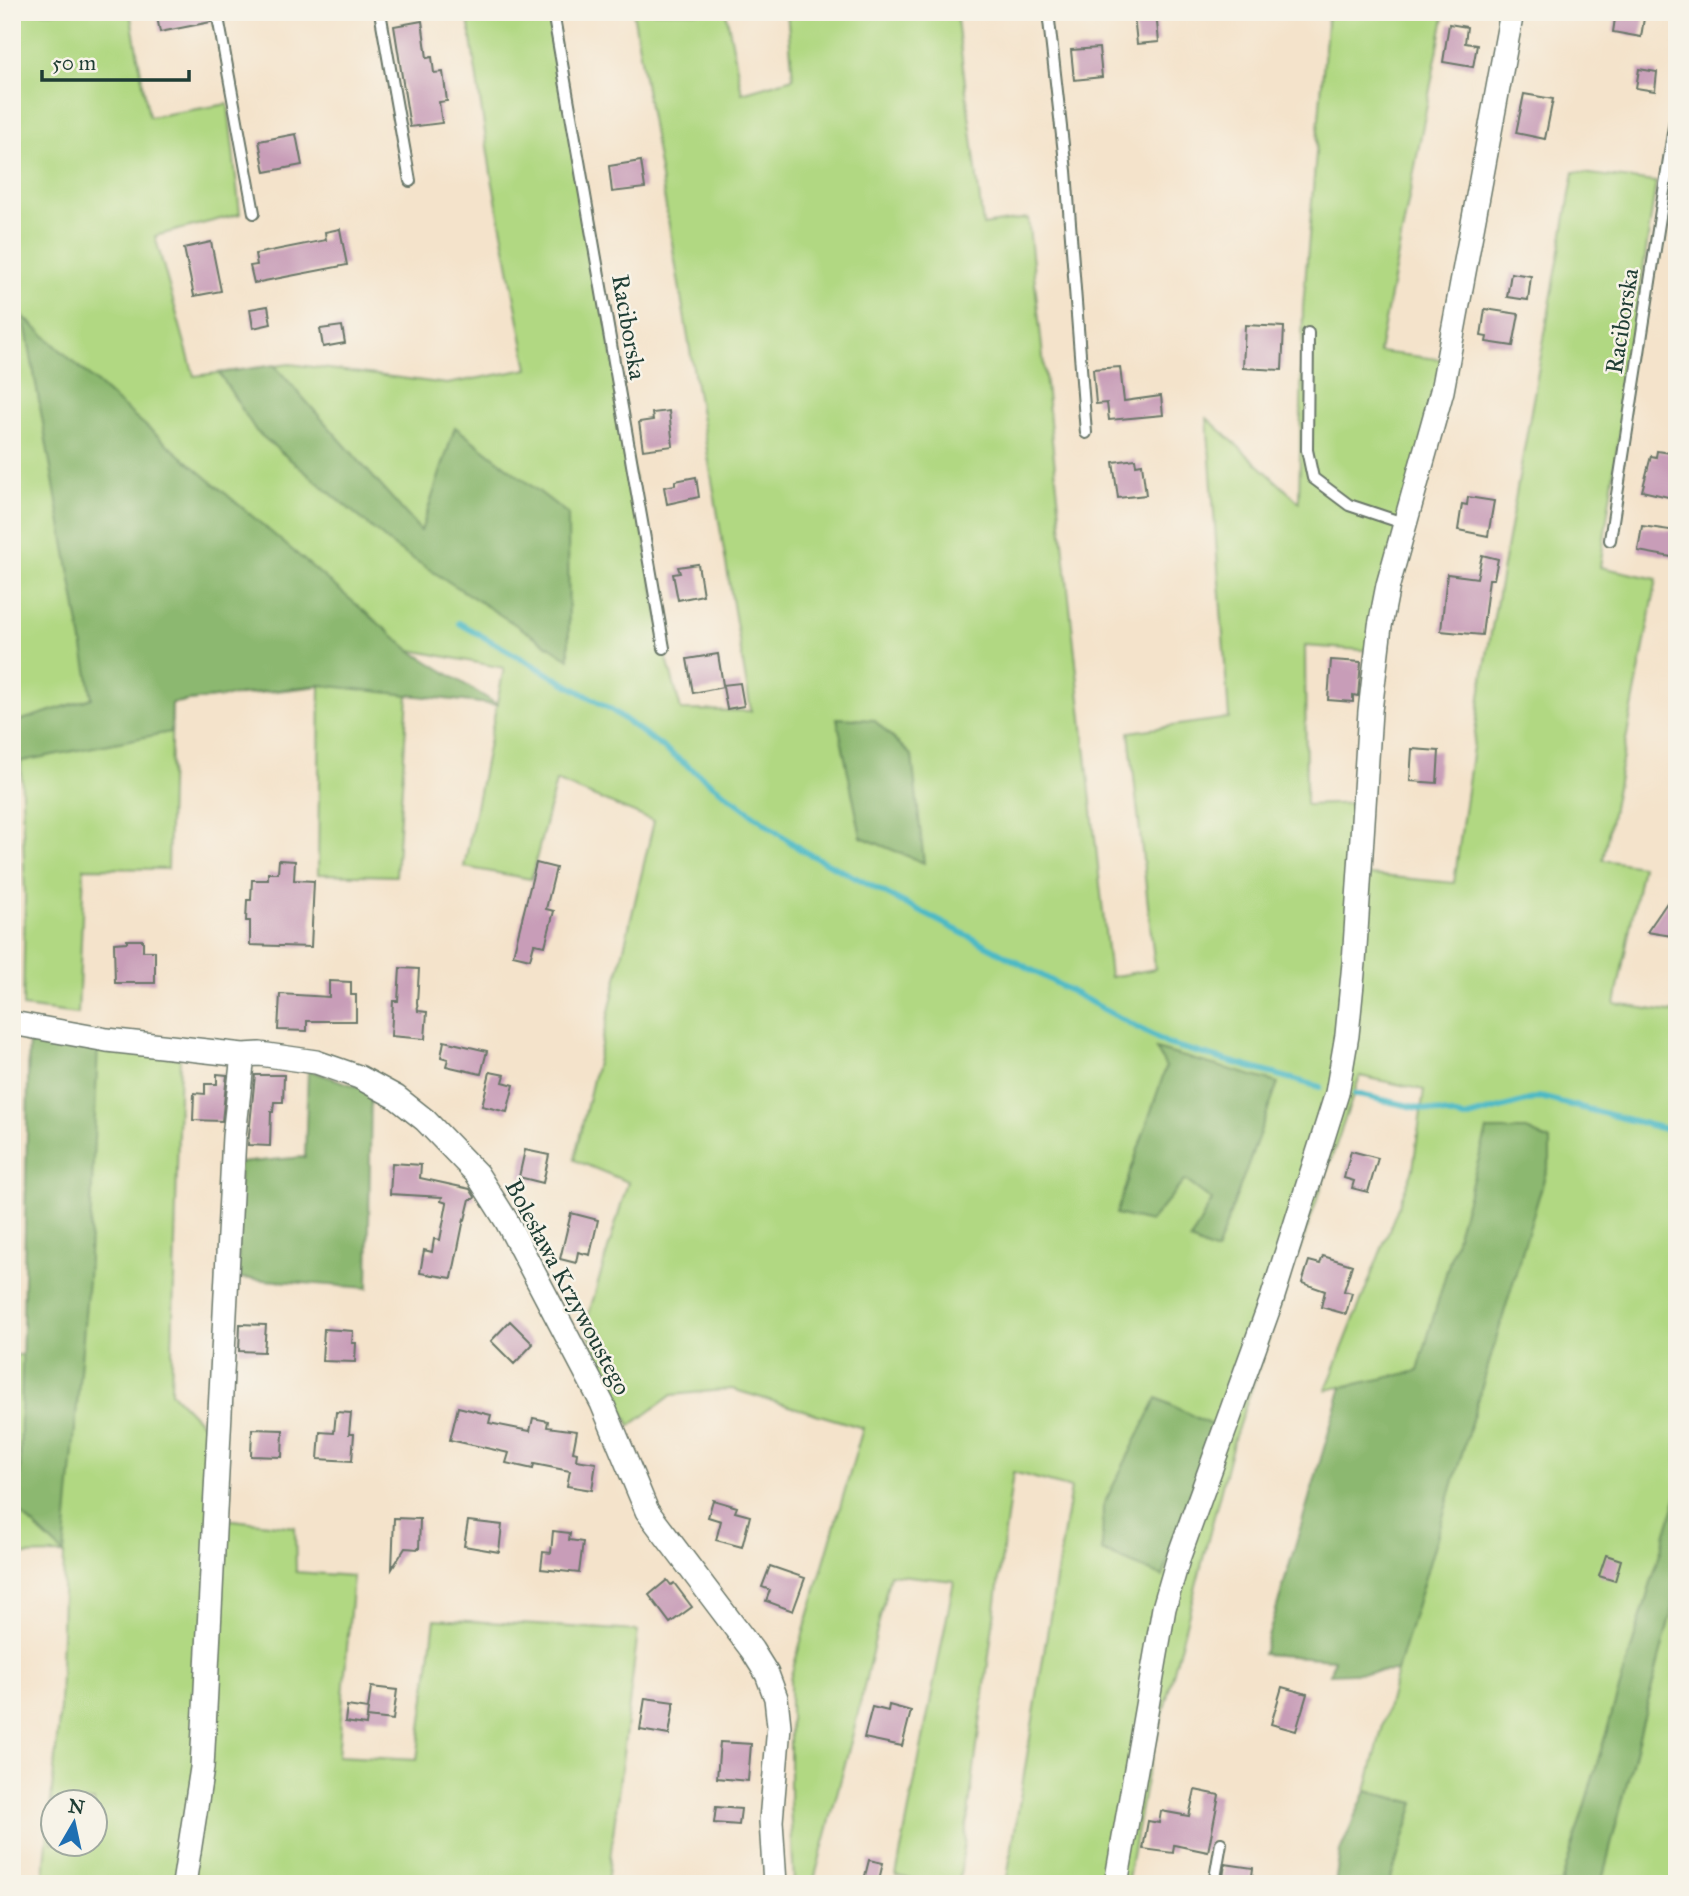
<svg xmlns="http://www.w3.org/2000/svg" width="1689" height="1896" font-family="'IM FELL Great Primer',serif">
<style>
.green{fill:#b1d882;stroke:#688a5b;stroke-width:2;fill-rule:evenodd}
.forest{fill:#8cb870;stroke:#567a52;stroke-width:2}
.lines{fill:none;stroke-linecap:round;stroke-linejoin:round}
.stream{stroke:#4bb9c5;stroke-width:6}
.building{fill:#c89db8}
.lane-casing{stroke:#6a7769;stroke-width:14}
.street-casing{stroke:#6a7769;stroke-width:26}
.lane{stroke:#fff;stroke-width:10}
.street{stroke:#fff;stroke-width:23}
.labels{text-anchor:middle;stroke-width:5;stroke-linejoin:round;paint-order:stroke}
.street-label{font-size:24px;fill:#1f3d34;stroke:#f7f3e8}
</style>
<rect width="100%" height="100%" fill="#f7f3e8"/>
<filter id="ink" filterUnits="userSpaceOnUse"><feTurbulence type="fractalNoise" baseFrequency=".0143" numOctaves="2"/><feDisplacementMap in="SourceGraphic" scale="14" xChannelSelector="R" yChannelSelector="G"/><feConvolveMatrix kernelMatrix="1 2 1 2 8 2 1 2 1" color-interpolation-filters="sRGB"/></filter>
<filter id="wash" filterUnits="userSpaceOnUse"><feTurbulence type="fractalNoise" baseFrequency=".00686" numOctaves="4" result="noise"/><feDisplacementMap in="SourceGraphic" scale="28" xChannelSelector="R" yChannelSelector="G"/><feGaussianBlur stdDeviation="1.57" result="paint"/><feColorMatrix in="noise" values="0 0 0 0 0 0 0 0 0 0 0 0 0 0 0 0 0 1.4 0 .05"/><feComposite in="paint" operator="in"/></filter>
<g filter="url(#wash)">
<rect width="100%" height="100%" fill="#f4e3cb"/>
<path class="green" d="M 12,12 L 130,12 L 149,117 L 228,104 L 240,214 L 155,236 L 194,376 L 290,364 L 447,384 L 528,369 L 491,173 L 467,12 L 552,12 L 664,648 L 681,710 L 751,711 L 633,12 L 726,12 L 742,93 L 793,78 L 787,12 L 956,12 L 983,225 L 1028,218 L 1110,977 L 1155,969 L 1129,732 L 1229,718 L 1207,418 L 1299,502 L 1303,307 L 1328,12 L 1445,12 L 1379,352 L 1447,360 L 1377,651 L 1305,646 L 1306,805 L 1364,803 L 1360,874 L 1454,883 L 1482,683 L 1574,172 L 1656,182 L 1600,567 L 1657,579 L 1603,860 L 1642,866 L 1615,1004 L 1675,1013 L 1677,1005 L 1677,1884 L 1389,1884 L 1415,1803 L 1366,1791 L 1397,1671 L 1367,1666 L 1330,1674 L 1417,1372 L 1326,1390 L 1413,1169 L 1424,1090 L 1360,1076 L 1234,1439 L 1146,1779 L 1127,1884 L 1006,1884 L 1071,1488 L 1013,1472 L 959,1884 L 938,1884 L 896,1876 L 954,1581 L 890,1574 L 854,1730 L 813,1884 L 794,1884 L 790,1802 L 790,1679 L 863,1428 L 732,1389 L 672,1395 L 630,1426 L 585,1327 L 628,1182 L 574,1160 L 654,821 L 556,781 L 531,879 L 464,867 L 504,668 L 411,650 L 396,876 L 318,874 L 320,686 L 172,703 L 168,869 L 84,868 L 78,1014 L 23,1007 L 25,896 L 21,762 L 12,763 Z
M 29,1037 L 180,1058 L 171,1392 L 210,1432 L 224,1519 L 295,1527 L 296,1572 L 353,1576 L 338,1756 L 417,1760 L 435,1619 L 638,1631 L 607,1884 L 43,1884 L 60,1708 L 64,1554 L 12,1555 L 12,1355 L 24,1355 ZM 52,1801 L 94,1801 L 94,1843 L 52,1843 Z"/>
<path class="forest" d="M 24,317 L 120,404 L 410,650 L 498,705 L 320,685 L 172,703 L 171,732 L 12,763 L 12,723 L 92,698 Z
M 274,365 L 421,531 L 455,427 L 568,514 L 569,659 L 396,548 L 256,431 L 219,373 Z
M 837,718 L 874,720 L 912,756 L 924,863 L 861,837 Z
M 29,1037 L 98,1046 L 88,1280 L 64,1554 L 19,1512 Z
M 1156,1049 L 1278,1083 L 1216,1252 L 1190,1241 L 1212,1200 L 1185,1180 L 1150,1222 L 1116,1214 L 1166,1067 Z
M 308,1070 L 371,1091 L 368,1288 L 238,1278 L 239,1163 L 305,1157 Z
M 1487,1130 L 1527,1130 L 1550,1141 L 1550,1159 L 1397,1671 L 1330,1674 L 1334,1659 L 1263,1654 L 1342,1387 L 1418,1371 Z
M 1157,1398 L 1213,1426 L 1163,1577 L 1102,1551 L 1103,1506 Z
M 1677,1496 L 1677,1590 L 1601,1884 L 1561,1884 Z
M 1366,1791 L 1415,1803 L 1389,1884 L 1335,1884 L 1340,1851 Z"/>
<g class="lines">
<path class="stream" d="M 459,623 L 612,710 L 800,849 L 995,950 L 1168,1044 L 1320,1087
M 1355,1094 L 1465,1118 L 1540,1097 L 1677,1132"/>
</g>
<g id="blocks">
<path class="building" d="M 156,12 L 209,12 L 211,22 L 160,32 Z
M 1616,12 L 1645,12 L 1641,37 L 1613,32 Z
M 1156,13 L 1159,42 L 1137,44 L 1134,15 Z
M 422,21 L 427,58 L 432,57 L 434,73 L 443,72 L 447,101 L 439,102 L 442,123 L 410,127 L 394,26 Z
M 1449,24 L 1467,27 L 1465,43 L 1477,45 L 1473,67 L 1443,62 Z
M 1099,48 L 1102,77 L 1074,80 L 1071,50 Z
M 1639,69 L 1657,72 L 1655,91 L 1636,88 Z
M 1524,94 L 1553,99 L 1545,139 L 1516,133 Z
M 296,134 L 302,165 L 265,172 L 259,141 Z
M 641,161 L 645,188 L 612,192 L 609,166 Z
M 340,229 L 347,265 L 254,283 L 250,266 L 257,265 L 255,254 L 326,240 L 325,232 Z
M 211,242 L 221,291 L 194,296 L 184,248 Z
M 1511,273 L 1531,276 L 1528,300 L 1507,297 Z
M 268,306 L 271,324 L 253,328 L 250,309 Z
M 1485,309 L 1519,314 L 1513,346 L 1486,342 L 1487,337 L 1481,336 Z
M 1245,325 L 1284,327 L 1282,370 L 1243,368 Z
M 342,326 L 345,343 L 323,347 L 320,329 Z
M 1120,367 L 1124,401 L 1161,396 L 1163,415 L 1109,420 L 1107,403 L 1096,404 L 1093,369 Z
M 669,411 L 673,446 L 643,450 L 639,422 L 653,420 L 652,413 Z
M 1657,451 L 1677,454 L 1677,499 L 1642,491 L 1651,456 L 1656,457 Z
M 1135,459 L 1136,465 L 1142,464 L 1146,495 L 1118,498 L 1113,462 Z
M 696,477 L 699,497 L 667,504 L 664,487 L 675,485 L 675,481 Z
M 1468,497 L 1494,501 L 1488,536 L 1458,530 L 1462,504 L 1467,505 Z
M 1642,526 L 1677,531 L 1677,558 L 1638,551 Z
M 1482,555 L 1498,559 L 1494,579 L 1489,579 L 1482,635 L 1441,631 L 1447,574 L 1477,578 Z
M 698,564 L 703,595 L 678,600 L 673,574 L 680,573 L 678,567 Z
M 718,654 L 723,685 L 740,683 L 744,706 L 727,709 L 723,687 L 693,693 L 687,659 Z
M 1331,660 L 1361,662 L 1358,696 L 1353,695 L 1353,702 L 1328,700 Z
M 1412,749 L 1439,751 L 1437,783 L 1410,781 Z
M 279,860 L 295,861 L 294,880 L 314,881 L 311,947 L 250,945 L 250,921 L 246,921 L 247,900 L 251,900 L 252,880 L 268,880 L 268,873 L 278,873 Z
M 536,863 L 556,868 L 546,909 L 554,911 L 545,946 L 534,944 L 530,959 L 513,955 Z
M 1677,888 L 1672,936 L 1647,932 Z
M 127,940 L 143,940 L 143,951 L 155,951 L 155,983 L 115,983 L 114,943 L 127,942 Z
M 400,968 L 419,969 L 417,1003 L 418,1011 L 427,1012 L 425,1039 L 391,1036 L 393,1001 L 398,1001 Z
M 329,981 L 351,982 L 351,995 L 356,995 L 356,1021 L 307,1021 L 307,1031 L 278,1030 L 280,994 L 329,997 Z
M 444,1041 L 487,1051 L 481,1074 L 446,1066 L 448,1059 L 441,1057 Z
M 490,1072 L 505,1075 L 503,1082 L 514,1085 L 507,1112 L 482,1106 Z
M 217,1074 L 227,1075 L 222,1121 L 193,1120 L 194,1093 L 205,1094 L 205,1084 L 217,1084 Z
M 255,1075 L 284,1075 L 283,1102 L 274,1102 L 273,1112 L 271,1112 L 270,1146 L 248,1145 Z
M 525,1150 L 549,1155 L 543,1183 L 519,1177 Z
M 1351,1151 L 1378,1158 L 1368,1192 L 1352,1188 L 1354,1181 L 1344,1178 Z
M 392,1163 L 421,1165 L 420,1178 L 470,1189 L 475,1197 L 474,1199 L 470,1199 L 465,1220 L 464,1219 L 452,1278 L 420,1273 L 424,1250 L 432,1252 L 434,1239 L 440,1240 L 447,1203 L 441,1201 L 442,1197 L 390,1194 Z
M 571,1213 L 598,1220 L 590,1255 L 578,1252 L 576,1263 L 560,1259 Z
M 1323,1256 L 1352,1265 L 1344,1291 L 1352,1293 L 1346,1314 L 1321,1307 L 1325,1291 L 1302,1283 L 1309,1261 L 1320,1264 Z
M 510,1321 L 533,1344 L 514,1364 L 491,1341 Z
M 240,1324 L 266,1325 L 264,1352 L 239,1351 Z
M 324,1329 L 353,1331 L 352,1343 L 356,1343 L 355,1362 L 322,1361 Z
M 458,1407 L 491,1415 L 489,1423 L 530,1431 L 533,1418 L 548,1421 L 547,1427 L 577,1431 L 573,1452 L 577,1453 L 576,1460 L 596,1463 L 592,1490 L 567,1486 L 570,1471 L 534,1464 L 533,1469 L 506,1463 L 509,1453 L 450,1440 Z
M 336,1412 L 351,1413 L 349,1434 L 354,1434 L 352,1461 L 318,1459 L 320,1432 L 334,1433 Z
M 252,1429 L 283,1430 L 282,1457 L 251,1456 Z
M 713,1500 L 737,1507 L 735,1512 L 750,1516 L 742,1547 L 716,1540 L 721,1521 L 708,1517 Z
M 394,1518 L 420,1519 L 419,1549 L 405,1548 L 392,1569 Z
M 468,1521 L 502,1525 L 499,1552 L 464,1546 Z
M 553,1531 L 570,1533 L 569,1540 L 583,1542 L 579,1573 L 541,1569 L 543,1552 L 551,1553 Z
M 1606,1555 L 1621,1560 L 1615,1581 L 1599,1576 Z
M 770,1566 L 805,1578 L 793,1611 L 766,1601 L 770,1590 L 762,1587 Z
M 667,1580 L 671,1585 L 674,1583 L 692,1607 L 670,1623 L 649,1595 Z
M 371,1687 L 397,1690 L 393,1720 L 367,1717 Z
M 1282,1687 L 1307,1694 L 1296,1731 L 1271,1724 Z
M 645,1698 L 674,1702 L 669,1735 L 640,1730 Z
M 889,1705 L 911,1711 L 902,1746 L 864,1738 L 872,1707 L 888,1711 Z
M 347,1706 L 368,1709 L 366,1725 L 345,1722 Z
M 720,1742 L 751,1744 L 748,1781 L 717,1778 Z
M 1195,1790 L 1219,1795 L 1208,1852 L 1174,1845 L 1173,1853 L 1143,1849 L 1148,1821 L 1159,1823 L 1161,1811 L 1189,1816 Z
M 716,1807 L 741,1809 L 739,1825 L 714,1823 Z
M 869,1860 L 883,1863 L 878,1884 L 863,1884 Z
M 1225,1864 L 1253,1868 L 1251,1884 L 1222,1884 Z"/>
</g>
</g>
<g filter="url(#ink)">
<use href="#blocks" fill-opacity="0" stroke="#6a7769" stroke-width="2"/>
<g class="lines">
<defs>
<path id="lane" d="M 217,12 L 254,213
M 380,12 L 410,181
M 553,12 L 664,648
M 1048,12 L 1066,171 L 1086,433
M 1308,333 L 1307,450 L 1313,478 L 1349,505 L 1406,524
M 1610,540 L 1677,107
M 1214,1884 L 1221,1843"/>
<path id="street" d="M 12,1023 L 107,1040 L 243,1055 L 260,1054 L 316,1062 L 359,1077 L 396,1097 L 425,1120 L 477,1174 L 506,1220 L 602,1403 L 647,1511 L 752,1650 L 767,1674 L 776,1698 L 779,1726 L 771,1821 L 775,1884
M 184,1884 L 202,1768 L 234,1136 L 243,1055
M 1116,1884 L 1164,1608 L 1179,1556 L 1272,1299 L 1337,1093 L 1347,1035 L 1354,963 L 1370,711 L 1380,626 L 1388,585 L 1442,391 L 1512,12"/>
</defs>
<use href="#lane" class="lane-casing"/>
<use href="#street" class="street-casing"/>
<use href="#lane" class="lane"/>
<use href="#street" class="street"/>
</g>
</g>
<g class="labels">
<g class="street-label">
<text transform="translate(1622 321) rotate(-81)" y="8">Raciborska</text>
<text transform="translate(629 327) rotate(80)" y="8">Raciborska</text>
<text transform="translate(568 1287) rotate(62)" y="8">Bolesława Krzywoustego</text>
</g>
</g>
<rect width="1689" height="1896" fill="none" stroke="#f7f3e8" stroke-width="42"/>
<g transform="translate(74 1823) rotate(9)"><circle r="33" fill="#f7f3e8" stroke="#a1aaa0" stroke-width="2"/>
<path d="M0-5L12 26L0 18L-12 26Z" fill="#1f6fb2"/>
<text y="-10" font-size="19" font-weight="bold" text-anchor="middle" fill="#1f3d34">N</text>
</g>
<path d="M42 70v10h147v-10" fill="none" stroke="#1f3d34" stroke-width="3.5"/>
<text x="52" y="70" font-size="21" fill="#1f3d34" stroke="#f7f3e8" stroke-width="5" paint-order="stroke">50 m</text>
</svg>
